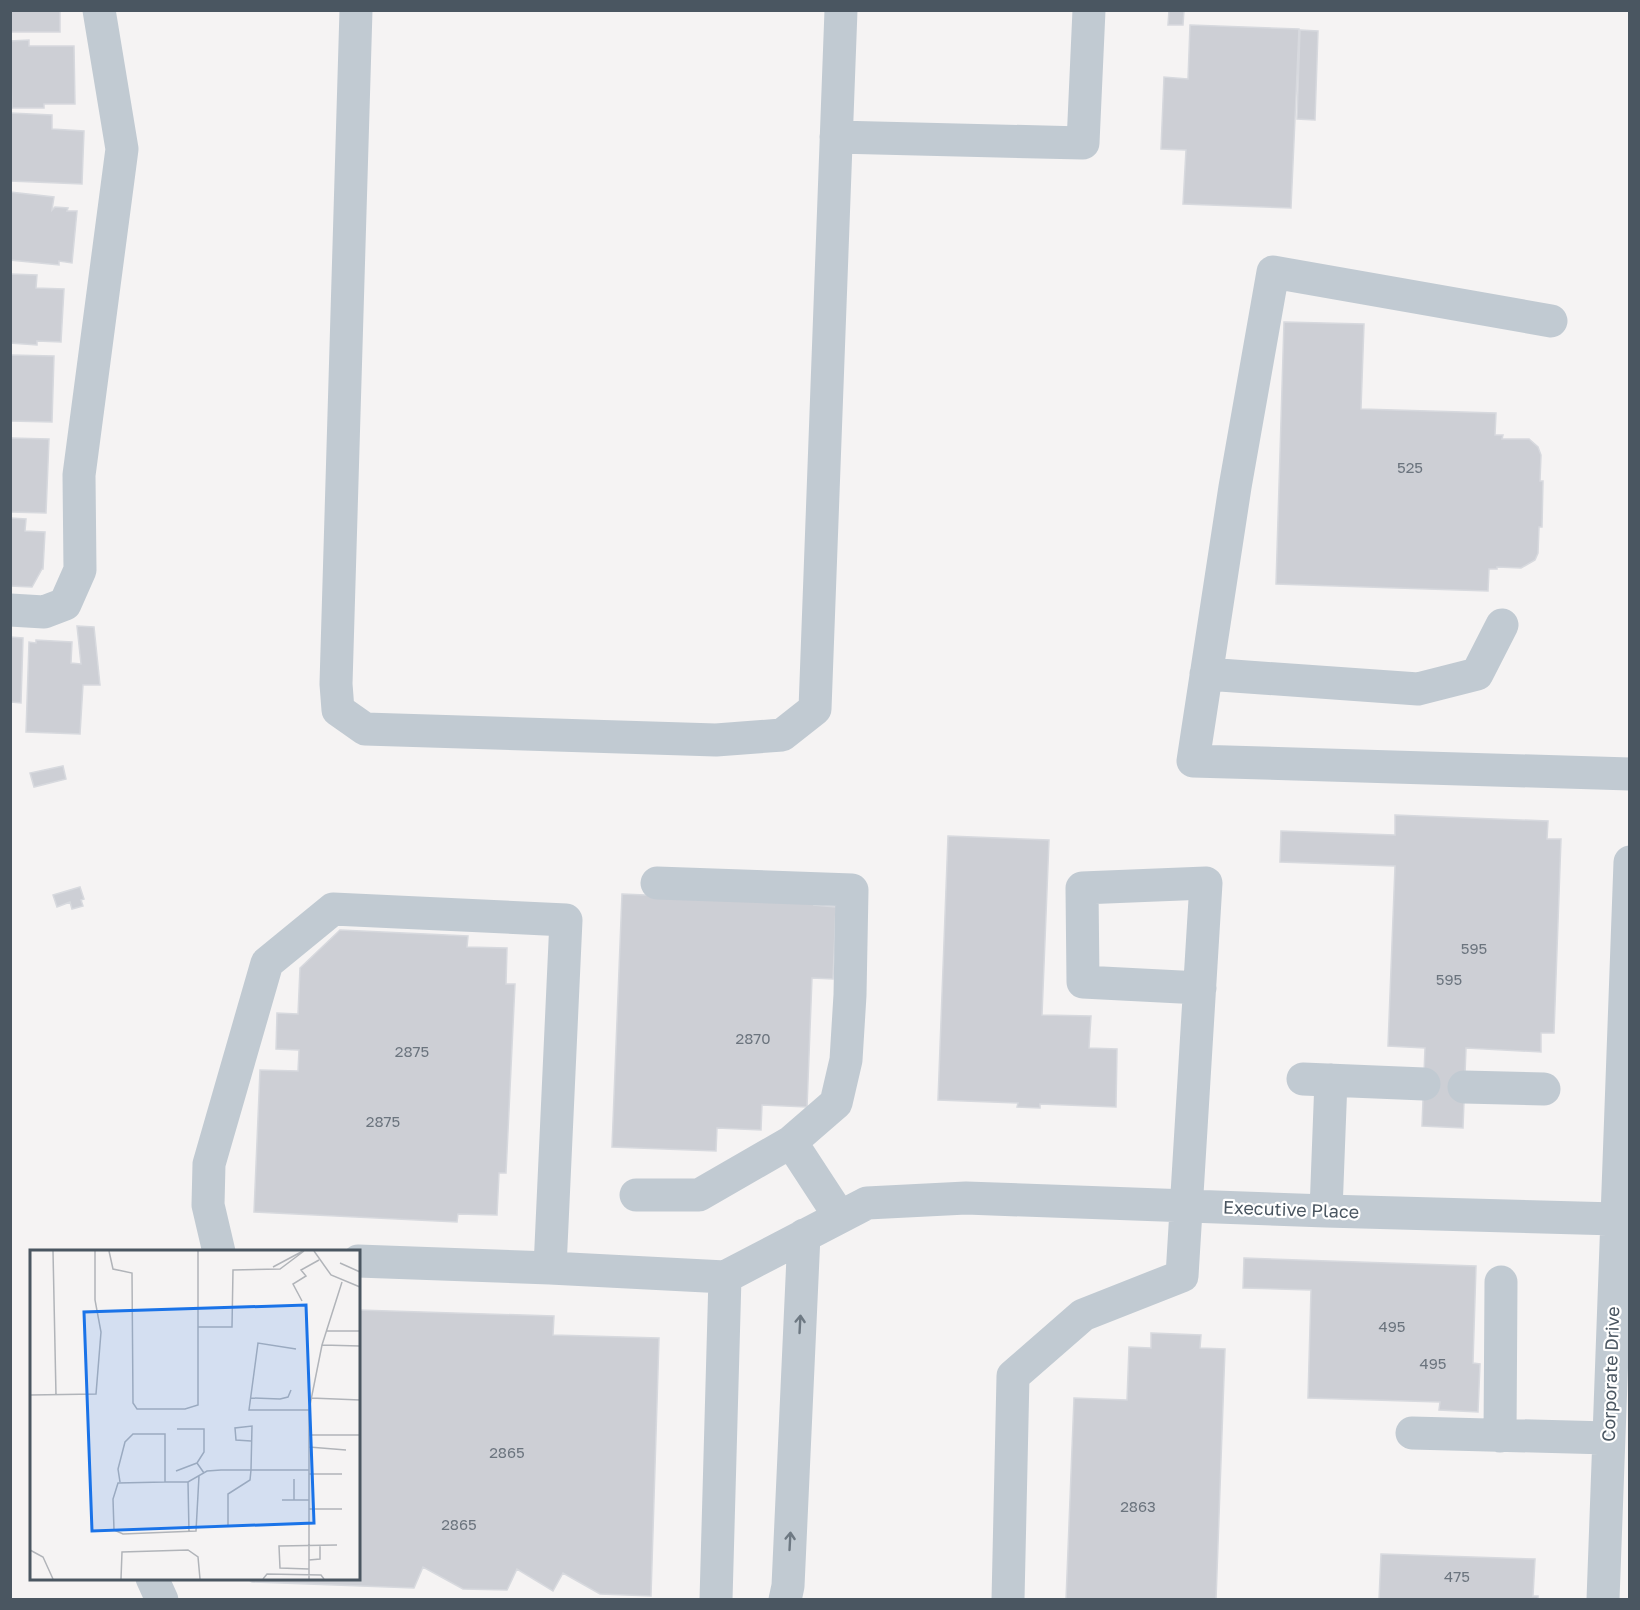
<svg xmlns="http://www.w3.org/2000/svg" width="1640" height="1610" font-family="'Golos Text',sans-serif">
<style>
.building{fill:#cdcfd5;stroke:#d7d9de;stroke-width:1.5}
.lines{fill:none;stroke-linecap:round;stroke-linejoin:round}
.minor{stroke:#c1cad2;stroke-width:33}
.oneway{stroke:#6e7983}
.labels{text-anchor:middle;stroke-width:4.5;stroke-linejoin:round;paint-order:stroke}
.number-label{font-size:15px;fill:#6b747e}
.street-label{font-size:18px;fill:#4a5661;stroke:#fff}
.inset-road{fill:none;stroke:#b1b4b9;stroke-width:1.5}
.view{fill:#1a73e8;fill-opacity:0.15;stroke:#1a73e8;stroke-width:3}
.inset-edge{fill:none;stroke:#4a5661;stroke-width:3}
</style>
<rect width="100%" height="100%" fill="#f5f3f3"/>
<path class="building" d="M 10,10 L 60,10 L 60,32 L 10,32 Z
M 1169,10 L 1184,10 L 1183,25 L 1168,25 Z
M 1190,25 L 1299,29 L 1291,208 L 1183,204 L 1186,150 L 1161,149 L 1164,77 L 1188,79 Z
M 1300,30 L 1318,31 L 1315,120 L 1297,119 Z
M 29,40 L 29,46 L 74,46 L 75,104 L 44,104 L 44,108 L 12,108 L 10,41 Z
M 10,113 L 52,115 L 52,129 L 84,131 L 82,184 L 10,181 Z
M 10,192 L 54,197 L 52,210 L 55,207 L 68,208 L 67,211 L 77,211 L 72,263 L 59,261 L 59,265 L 10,260 Z
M 10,274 L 37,275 L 36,288 L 64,289 L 61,342 L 37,341 L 37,345 L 10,343 Z
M 1284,322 L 1364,324 L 1361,409 L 1496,413 L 1495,435 L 1503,435 L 1502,439 L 1529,439 L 1538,447 L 1541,455 L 1540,481 L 1543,481 L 1542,527 L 1539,527 L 1538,553 L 1535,560 L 1521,568 L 1497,567 L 1497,569 L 1489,569 L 1488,591 L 1276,584 Z
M 10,355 L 54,356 L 52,422 L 10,421 Z
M 10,438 L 49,439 L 46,513 L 10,512 Z
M 10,518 L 26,519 L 25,531 L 45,532 L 43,569 L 42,569 L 32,587 L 10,586 Z
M 77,626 L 94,627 L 100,685 L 83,685 L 80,734 L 26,732 L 29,642 L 36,643 L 36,640 L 72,642 L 71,663 L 81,664 Z
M 10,637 L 23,638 L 21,703 L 11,702 L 10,717 Z
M 63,766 L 66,779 L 34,787 L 30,773 Z
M 1395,815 L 1548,821 L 1547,839 L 1561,839 L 1554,1033 L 1541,1033 L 1541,1052 L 1466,1048 L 1463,1128 L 1422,1126 L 1425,1048 L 1388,1046 L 1395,866 L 1280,862 L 1281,831 L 1395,835 Z
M 948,836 L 1049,840 L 1042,1015 L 1091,1016 L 1089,1048 L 1117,1049 L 1116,1107 L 1040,1104 L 1040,1108 L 1017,1107 L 1018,1103 L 938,1100 Z
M 80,887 L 84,899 L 81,900 L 83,906 L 72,909 L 70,902 L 57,907 L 53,895 Z
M 622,894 L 815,902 L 814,905 L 836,907 L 833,979 L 812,978 L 807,1107 L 762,1105 L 761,1130 L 717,1128 L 716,1151 L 612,1147 Z
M 340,930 L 468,936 L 467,947 L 507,948 L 506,984 L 515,984 L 506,1173 L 499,1173 L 497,1215 L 458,1214 L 457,1222 L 254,1212 L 260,1070 L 298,1071 L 299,1050 L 276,1049 L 277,1013 L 298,1014 L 300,968 Z
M 1244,1258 L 1476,1266 L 1473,1363 L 1480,1364 L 1478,1412 L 1439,1410 L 1440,1402 L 1308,1398 L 1311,1290 L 1243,1288 Z
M 358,1310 L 554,1316 L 553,1335 L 659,1338 L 651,1596 L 600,1594 L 563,1573 L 553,1591 L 517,1569 L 507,1590 L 463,1589 L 423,1567 L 414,1588 L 252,1582 L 246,1578 L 358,1578 Z
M 1151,1333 L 1201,1335 L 1200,1348 L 1225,1349 L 1216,1600 L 1066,1600 L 1074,1398 L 1127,1400 L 1129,1347 L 1151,1348 Z
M 1381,1554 L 1535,1559 L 1533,1596 L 1538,1596 L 1538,1600 L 1379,1600 Z"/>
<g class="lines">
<path class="minor" d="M 356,10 L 336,684 L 338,710 L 365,729 L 716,740 L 782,735 L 815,709 L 841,10
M 836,137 L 1083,143 L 1089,10
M 1551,321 L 1273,272 L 1235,487 L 1193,761 L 1630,774
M 10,610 L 44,612 L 65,604 L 80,570 L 79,475 L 122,149 L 99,10
M 1206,674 L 1418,689 L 1477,674 L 1502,625
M 657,883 L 852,890 L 850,995 L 846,1060 L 836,1103 L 791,1142
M 1303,1079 L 1424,1084
M 1464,1087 L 1544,1089
M 636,1195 L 699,1195 L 791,1142 L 840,1217
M 1326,1211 L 1331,1080
M 219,1252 L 208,1205 L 209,1164 L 267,963 L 333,909 L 566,920 L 550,1268 L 725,1277 L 867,1203 L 966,1198 L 1326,1211 L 1616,1219
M 358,1261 L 550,1268
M 1412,1433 L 1608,1438
M 1500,1436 L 1501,1282
M 152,1578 L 162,1600
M 716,1600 L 725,1277
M 785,1600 L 788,1586 L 804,1235
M 1008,1600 L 1013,1376 L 1083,1315 L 1182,1276 L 1206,883 L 1082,888 L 1083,982 L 1200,988
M 1603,1600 L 1630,862"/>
</g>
<defs><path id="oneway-shaft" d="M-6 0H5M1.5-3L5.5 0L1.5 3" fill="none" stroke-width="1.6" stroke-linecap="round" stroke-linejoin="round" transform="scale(1.5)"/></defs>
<g class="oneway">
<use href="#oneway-shaft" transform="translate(800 1324) rotate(-87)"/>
<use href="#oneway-shaft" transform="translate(790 1541) rotate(-87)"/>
</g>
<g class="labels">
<g class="number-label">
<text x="1410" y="473">525</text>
<text x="1474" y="954">595</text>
<text x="1449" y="985">595</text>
<text x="753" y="1044">2870</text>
<text x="412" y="1057">2875</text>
<text x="383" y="1127">2875</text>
<text x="1392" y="1332">495</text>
<text x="1433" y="1369">495</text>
<text x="507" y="1458">2865</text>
<text x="1138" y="1512">2863</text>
<text x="459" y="1530">2865</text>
<text x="1457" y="1582">475</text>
</g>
<g class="street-label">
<text transform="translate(1291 1210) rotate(2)" y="6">Executive Place</text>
<text transform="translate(1611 1374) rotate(-88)" y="6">Corporate Drive</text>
</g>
</g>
<g transform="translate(30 1250)">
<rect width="330" height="330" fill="#f5f3f3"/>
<path class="inset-road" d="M 23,1 L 26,145M 79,1 L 83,19 L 102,23 L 103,153 L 107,159 L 155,159 L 168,155 L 168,1M 284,1 L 301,25 L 330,37M 310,13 L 330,22M 243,17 L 273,1M 272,51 L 263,34 L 276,26 L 271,20 L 289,10M 168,77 L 202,77 L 203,20 L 250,19 L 274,1M 296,81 L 330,81M 292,95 L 330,96M 266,99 L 228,93 L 219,160 L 279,160M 0,145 L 66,144 L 71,82 L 65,50 L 65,1M 221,148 L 250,149 L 258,147 L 261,140M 281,148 L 330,150M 147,179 L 174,179 L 174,202 L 167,213M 279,185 L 330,185M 279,197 L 316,200M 146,221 L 167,213 L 174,223M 279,224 L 312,224M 264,229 L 264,250M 90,232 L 88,219 L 95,192 L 103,184 L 135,184 L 135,232 L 158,232 L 177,221 L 191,220 L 279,220M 135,232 L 88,233 L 83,249 L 84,280 L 93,284 L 166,281 L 169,226M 158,232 L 159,283M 252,250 L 279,250M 279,259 L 312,259M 198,276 L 198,244 L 220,230 L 221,220 L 222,176 L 205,178 L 206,190 L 221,191M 0,300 L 13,307 L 23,329M 279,310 L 290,309 L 290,296M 279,319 L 250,318 L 249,296 L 307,295M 91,329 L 92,302 L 158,300 L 168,307 L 170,329M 233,329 L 237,324 L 291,325 L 294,329M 279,329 L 279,160 L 292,95 L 312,32"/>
<path class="view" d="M 276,55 L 284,273 L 62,281 L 54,62 Z"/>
<rect width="330" height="330" class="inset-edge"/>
</g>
<rect width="1640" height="1610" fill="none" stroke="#4a5661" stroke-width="24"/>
</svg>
